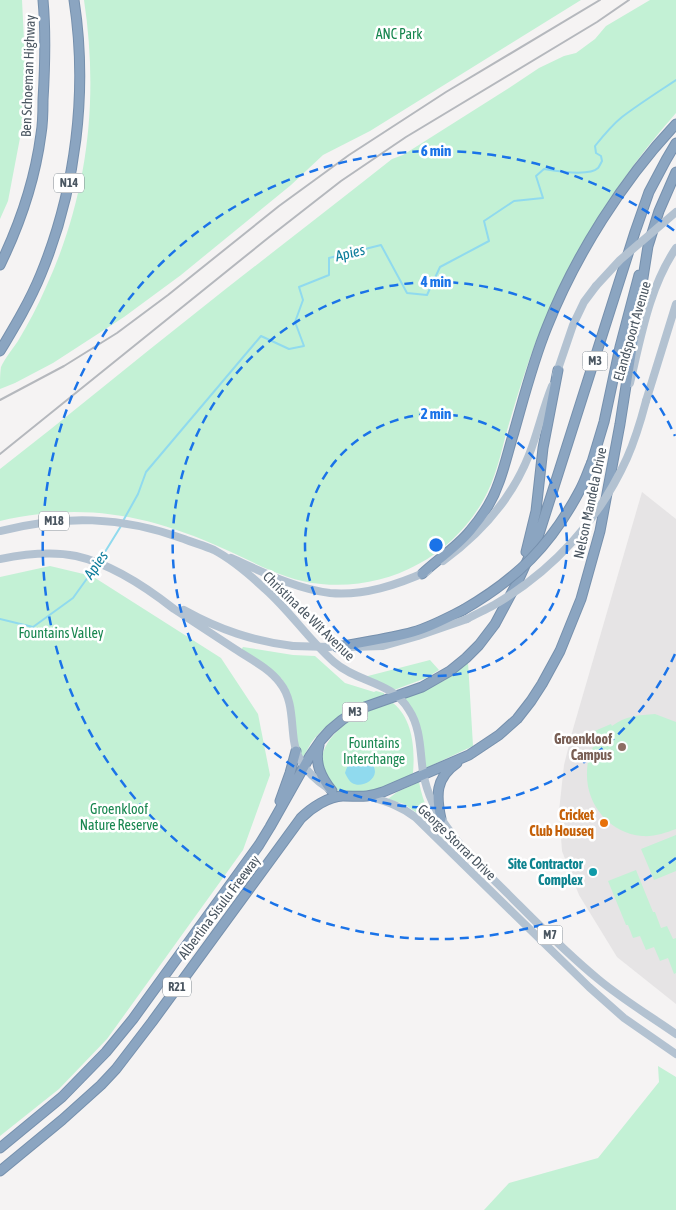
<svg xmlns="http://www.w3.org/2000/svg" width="676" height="1210" font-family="'Asap Condensed',sans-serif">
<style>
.education{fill:#e6e4e5}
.green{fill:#c3f1d5}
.water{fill:#90daee}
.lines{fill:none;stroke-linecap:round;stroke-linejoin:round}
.stream{stroke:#90daee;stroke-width:2}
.highway-casing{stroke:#7690ad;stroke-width:11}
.major{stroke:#b3c2d1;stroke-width:8}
.highway{stroke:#8ba5c1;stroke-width:9}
.rail{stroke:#b5b8bd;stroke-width:2}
.highway-bridge-casing{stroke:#7690ad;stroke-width:11;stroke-linecap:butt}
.major-bridge{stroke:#b3c2d1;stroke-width:8}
.highway-bridge{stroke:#8ba5c1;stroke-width:9}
.ring{fill:none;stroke:#1a73e8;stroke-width:2.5;stroke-dasharray:9 6}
.education-dot{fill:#8d6e63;stroke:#fff;stroke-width:2}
.food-dot{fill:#e8710a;stroke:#fff;stroke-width:2}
.culture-dot{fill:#0f9aa8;stroke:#fff;stroke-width:2}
.labels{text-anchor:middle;stroke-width:5;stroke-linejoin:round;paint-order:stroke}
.shield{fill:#fff;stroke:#808990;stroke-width:1}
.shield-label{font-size:12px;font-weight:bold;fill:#4a5661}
.park-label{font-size:14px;fill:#17864f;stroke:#fff}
.street-label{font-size:14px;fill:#4a5661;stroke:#fff}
.education-label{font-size:14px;font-weight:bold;fill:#785e54;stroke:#fff;text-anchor:end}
.food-label{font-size:14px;font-weight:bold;fill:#c56008;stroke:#fff;text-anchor:end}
.culture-label{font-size:14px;font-weight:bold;fill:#0d838f;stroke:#fff;text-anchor:end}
.water-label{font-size:15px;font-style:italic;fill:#0c7c9b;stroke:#fff}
.centre{fill:#1a73e8;stroke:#fff;stroke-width:2.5}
.ring-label{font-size:15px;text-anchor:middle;font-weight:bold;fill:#1a73e8;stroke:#fff;stroke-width:5;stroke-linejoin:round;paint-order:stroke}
</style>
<rect width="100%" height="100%" fill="#f5f3f3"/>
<path class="education" d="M 642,492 L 676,519 L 676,1004 L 617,957 L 579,895 L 562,851 L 559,811 L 564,765 L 573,729 Z"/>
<path class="green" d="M 0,0 L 22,0 L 27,101 L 8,201 L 0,219 Z
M 84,0 L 581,0 L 370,131 L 323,155 L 291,185 L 181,275 L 124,317 L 53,363 L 15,383 L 0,389 C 0,383 0,373 1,367 C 5,358 12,350 18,341 C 28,324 38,306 46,287 C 88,196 99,99 84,0 Z
M 650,0 L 676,0 L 676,113 C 624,172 582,236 550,308 C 534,343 522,380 511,417 C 503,442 499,468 488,491 C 458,554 390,591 321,584 C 285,581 254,562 222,548 C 147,514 81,502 0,521 L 0,469 C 67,417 132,363 198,311 C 262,260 328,210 392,159 L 403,155 L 509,88 L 539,68 L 564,56 L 576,53 L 595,39 L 606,26 Z
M 50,566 L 92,576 L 221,658 L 258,714 L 270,775 L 243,850 L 107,1039 L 59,1089 L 0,1136 L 0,577 Z
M 243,647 L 293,655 L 315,656 L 345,683 L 374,692 L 376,691 L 384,693 L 384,696 C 356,704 329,719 311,743 C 308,748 305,754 301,760 L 298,750 L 292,700 L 287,687 L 281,678 L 241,650 Z
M 430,660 L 439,670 L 426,678 L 394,690 L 364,677 Z
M 468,662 L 473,746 L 424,769 L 423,752 L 403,699 L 423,691 L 445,680 Z
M 393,703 C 413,719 415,749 413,773 L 395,784 L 377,791 L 354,795 L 333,789 C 330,783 325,778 322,772 C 320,767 321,758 323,753 C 332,726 367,708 393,703 Z
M 655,714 L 676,722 L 676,829 C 665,833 654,837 642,836 C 610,833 586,805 587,773 C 587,764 589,752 595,744 L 590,733 L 611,724 L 612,726 C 625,716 639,715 655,714 Z
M 419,782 C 421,792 424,803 429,813 C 434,823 441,831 446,841 L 417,813 L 404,804 L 388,799 L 397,792 Z
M 676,835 L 676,871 L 654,880 L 641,849 Z
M 636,870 L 653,912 L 655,912 L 661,928 L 667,926 L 673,939 L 676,938 L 676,973 L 674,974 L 668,958 L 660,961 L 654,947 L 646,950 L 640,936 L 633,938 L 628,925 L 626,925 L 608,881 Z
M 658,1066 L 676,1077 L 676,1210 L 484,1210 L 509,1183 L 598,1158 L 659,1082 Z"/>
<path class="water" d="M 360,756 L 369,757 C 371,762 375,766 375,772 C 374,782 360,788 352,783 C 349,781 347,777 345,773 C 347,765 352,759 360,756 Z"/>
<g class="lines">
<path class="stream" d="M 123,521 L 138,494 L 146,472 L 261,336 L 289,349 L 304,346 L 295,322 L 303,300 L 299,287 L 329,275 L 329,258 L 381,245 L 407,293 L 427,295 L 440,267 L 489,241 L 484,221 L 514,201 L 543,198 L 536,176 L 544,169 C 556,171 589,177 598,168 C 599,167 601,163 602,161 L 601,156 L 596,153 L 595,146 C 603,136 612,125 622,117 C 639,104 658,92 676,80
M 100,560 L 121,526
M 0,619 L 33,627 L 73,598 L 96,566"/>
<defs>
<path id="highway" d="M 0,265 C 20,224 35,180 41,134 C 43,123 43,111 43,100 C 45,66 46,33 43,0
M 0,351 C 15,326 30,301 41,274 C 76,189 88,91 74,0
M 592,462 L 604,422 L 620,347 L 639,275
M 526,552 L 536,511 L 543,448 L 558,370
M 422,574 C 438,559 457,547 470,531 C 482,517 493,500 499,482 C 505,466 509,448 514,432 C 524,397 533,361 547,327 C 575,256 623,180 676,124
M 337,647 C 362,642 388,639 413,632 C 431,627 447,618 463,610
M 319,745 C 314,763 321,777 332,791
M 280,801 L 290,773 L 296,751
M 441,819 C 436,796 435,778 457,763
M 0,1148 L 62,1097 L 106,1052 L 133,1019 L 259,845 L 270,827 L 310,756 L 321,740 L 330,730 L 342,720 L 354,712 L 365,707 L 422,687 L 450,671 L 466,658 L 479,645 L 495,624 L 518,581 L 538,537 L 635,232 L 649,192 L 666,160 L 676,143
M 0,1171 L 62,1120 L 101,1085 L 116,1069 L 152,1022 L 301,818 C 311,808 329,796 343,796 C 360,796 366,798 383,792 L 469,755 L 499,735 L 517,719 L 531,701 L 542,684 L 560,651 L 581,599 L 600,531 L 620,424 L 648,246 L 659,211 L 676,172"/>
</defs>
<use href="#highway" class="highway-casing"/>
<path class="major" d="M 556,375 L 573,325 L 584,302 L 596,286
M 630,383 C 641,337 649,288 676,248
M 646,401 L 676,304
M 0,531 C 64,515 121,516 184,539 C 194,543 205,546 214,550 C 231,559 250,575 265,589 C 290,611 309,640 334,662 C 358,683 392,681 409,710 C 421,728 420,752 423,772 C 427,795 438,816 452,834 C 468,856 489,875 508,894 C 537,923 566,953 598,979 C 622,999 650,1016 676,1034
M 231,558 C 263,572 296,589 330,593 C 364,596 397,585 428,571
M 0,559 C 25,554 51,551 76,556 C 112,564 146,587 174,609 C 194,622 214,635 235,649 C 250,659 269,668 280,683 C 293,699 291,721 294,741 C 297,762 312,778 329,789
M 443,561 C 480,534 512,498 529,455 C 538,432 543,408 552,386
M 184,610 C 220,630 253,641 293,646
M 351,647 L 383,646 L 418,636 L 467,619
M 371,797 C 387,802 401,806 415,817 L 589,987 L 624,1018 L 676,1054"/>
<use href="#highway" class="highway"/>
<path class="rail" d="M 0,400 L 64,366 L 117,333 L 168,295 L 279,206 L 349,155 L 446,92 L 600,0
M 0,454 L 268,238 L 341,181 L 406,137 L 597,22 L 629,0"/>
<defs>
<path id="highway-bridge" d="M 463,610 C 517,579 551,545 580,490 C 585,481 588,471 592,462"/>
</defs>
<use href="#highway-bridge" class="highway-bridge-casing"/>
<path class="major-bridge" d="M 596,286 L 620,260 L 676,212
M 467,619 C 476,614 485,610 494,605 C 553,571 599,520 627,458 C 635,440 641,420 646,401
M 293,646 L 330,647"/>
<use href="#highway-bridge" class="highway-bridge"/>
</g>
<g class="ring">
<circle cx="436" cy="545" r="131"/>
<path d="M675 654A263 263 0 1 1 675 436"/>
<path d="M676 858A394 394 0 1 1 676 232"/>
</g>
<circle class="education-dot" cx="622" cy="747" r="5"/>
<circle class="food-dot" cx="604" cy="823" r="5"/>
<circle class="culture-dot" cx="593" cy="872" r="5"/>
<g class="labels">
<g class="shield">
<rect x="54" y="173.5" width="30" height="19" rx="4"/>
<rect x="582.5" y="351.5" width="25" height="19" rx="4"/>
<rect x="39" y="511.5" width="30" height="19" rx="4"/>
<rect x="342.5" y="702.5" width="25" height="19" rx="4"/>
<rect x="537.5" y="925.5" width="25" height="19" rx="4"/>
<rect x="163" y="977.5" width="28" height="19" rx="4"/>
</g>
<g class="shield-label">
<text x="69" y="187">N14</text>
<text x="595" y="365">M3</text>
<text x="54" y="525">M18</text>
<text x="355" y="716">M3</text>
<text x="550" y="939">M7</text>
<text x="177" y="991">R21</text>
</g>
<g class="park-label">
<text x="399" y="39">ANC Park</text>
<text x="61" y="638">Fountains Valley</text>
<text x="374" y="748">Fountains<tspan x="374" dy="16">Interchange</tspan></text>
<text x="119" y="814">Groenkloof<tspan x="119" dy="16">Nature Reserve</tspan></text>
</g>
<g class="street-label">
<text transform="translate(28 76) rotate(-88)" y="5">Ben Schoeman Highway</text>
<text transform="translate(632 331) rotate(-74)" y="5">Elandspoort Avenue</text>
<text transform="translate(590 503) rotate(-78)" y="5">Nelson Mandela Drive</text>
<text transform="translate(309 616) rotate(44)" y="5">Christina de Wit Avenue</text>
<text transform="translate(457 842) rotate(44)" y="5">George Storrar Drive</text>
<text transform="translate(219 907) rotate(-53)" y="5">Albertina Sisulu Freeway</text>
</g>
<g class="education-label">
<text x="612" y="744">Groenkloof<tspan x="612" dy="16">Campus</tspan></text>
</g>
<g class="food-label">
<text x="594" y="820">Cricket<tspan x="594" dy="16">Club Houseq</tspan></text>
</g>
<g class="culture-label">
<text x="583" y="869">Site Contractor<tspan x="583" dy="16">Complex</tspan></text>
</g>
<g class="water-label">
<text transform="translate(350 253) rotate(-14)" y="5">Apies</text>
<text transform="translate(96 565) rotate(-55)" y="5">Apies</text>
</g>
</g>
<circle cx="436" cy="545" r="8" class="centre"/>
<g class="ring-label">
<text x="436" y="156">6 min</text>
<text x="436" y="287">4 min</text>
<text x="436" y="419">2 min</text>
</g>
</svg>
